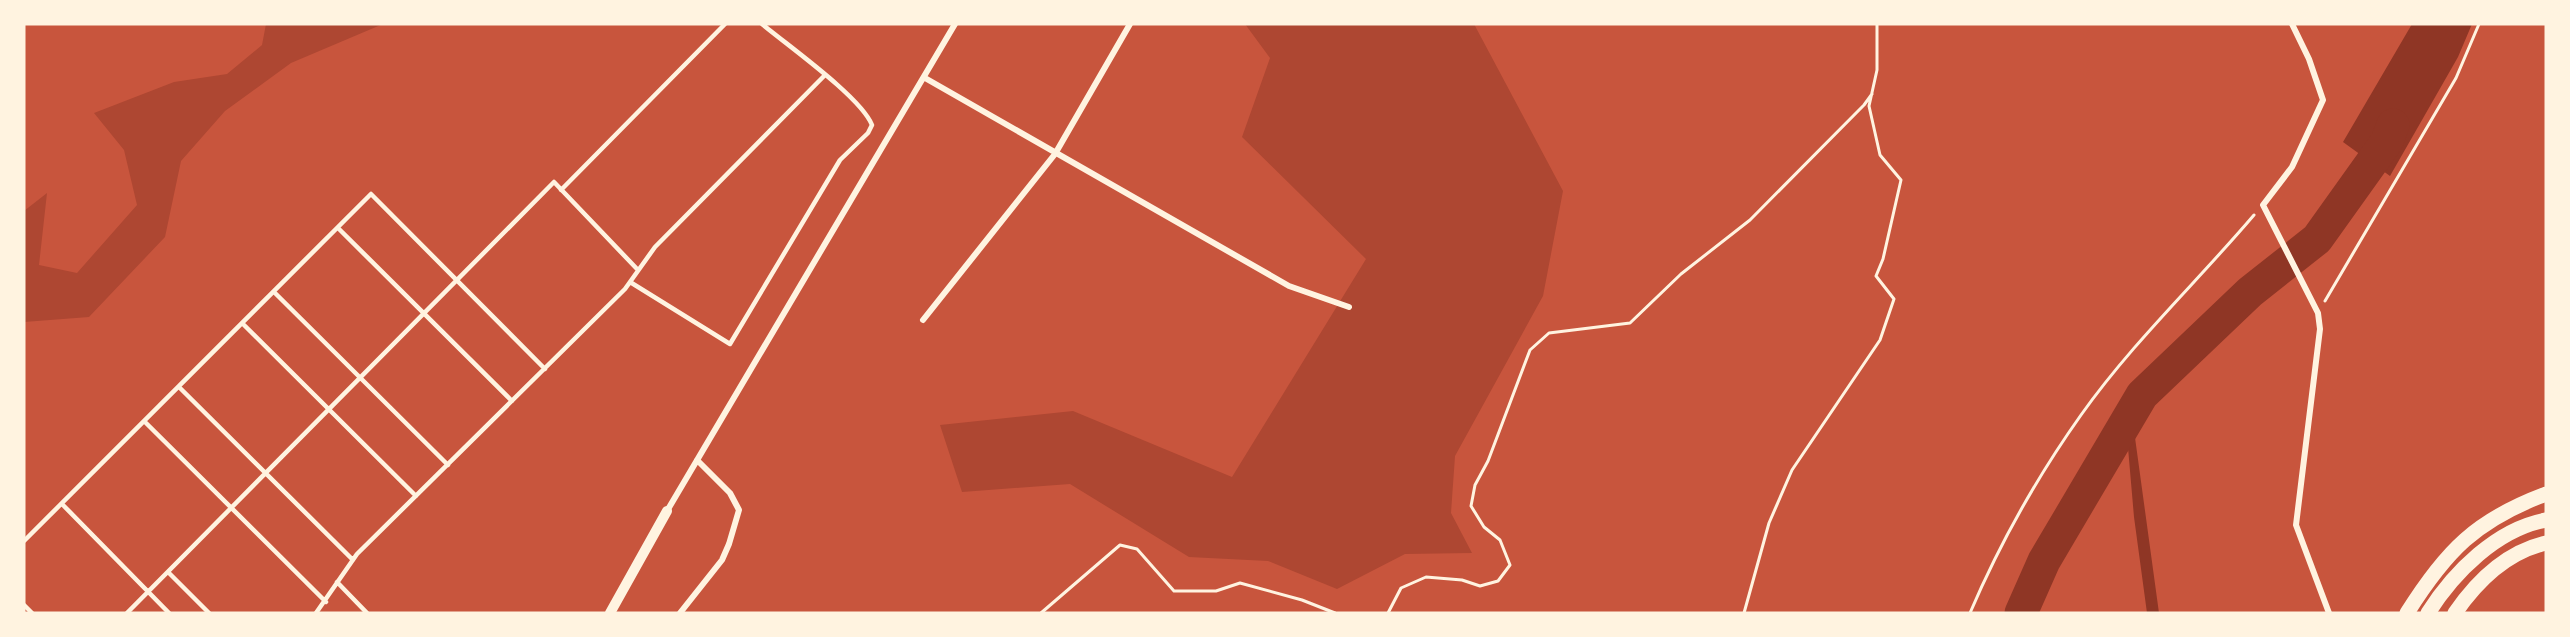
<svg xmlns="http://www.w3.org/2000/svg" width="2570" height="637" font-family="Manrope,sans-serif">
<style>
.green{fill:#ae4732}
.water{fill:#8f3625}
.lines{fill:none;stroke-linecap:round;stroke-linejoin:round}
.river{stroke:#8f3625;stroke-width:33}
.path{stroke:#fff3e0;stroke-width:3}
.service{stroke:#fff3e0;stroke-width:4.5}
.minor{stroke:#fff3e0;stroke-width:6}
.tertiary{stroke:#fff3e0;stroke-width:10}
.primary{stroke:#fff3e0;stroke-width:15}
</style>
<rect width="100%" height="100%" fill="#c8553d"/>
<path class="green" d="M 266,24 L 383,24 L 291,63 L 225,111 L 181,161 L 165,237 L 89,317 L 24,322 L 24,211 L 47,193 L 39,265 L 77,273 L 137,205 L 124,150 L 94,113 L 174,82 L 227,74 L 262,45 Z
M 1245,24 L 1474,24 L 1563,191 L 1543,296 L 1455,456 L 1451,513 L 1472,553 L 1405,554 L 1337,589 L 1268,561 L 1189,557 L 1070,484 L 962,492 L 940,425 L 1073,411 L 1232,477 L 1366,259 L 1242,137 L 1270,58 Z"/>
<path class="water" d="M 2412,24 L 2472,24 L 2458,57 L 2390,176 L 2343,142 Z
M 2125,413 L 2133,423 L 2159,613 L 2147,613 L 2134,517 Z"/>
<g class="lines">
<path class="river" d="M 2021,613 L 2044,561 L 2142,395 L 2250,292 L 2317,239 L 2387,141 L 2393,125"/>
<path class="path" d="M 2325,301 L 2456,78 L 2479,24
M 1041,613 L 1120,545 L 1137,549 L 1174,591 L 1216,591 L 1240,583 L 1302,600 L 1335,613
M 1388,613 L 1401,588 L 1426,577 L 1462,580 L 1480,586 L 1498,581 L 1510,565 L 1500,540 L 1484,527 L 1471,506 L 1475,485 L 1488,461 L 1530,350 L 1549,333 L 1630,323 L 1681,274 L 1750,220 L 1864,105 L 1872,94
M 1744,613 L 1769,523 L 1792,470 L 1880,340 L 1894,299 L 1876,276 L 1883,259 L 1901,180 L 1880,155 L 1869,106 L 1877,70 L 1877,24
M 1970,613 C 2000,543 2037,477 2081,415 C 2132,343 2197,282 2254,215"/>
<path class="service" d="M 561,190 L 725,24
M 338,228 L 512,401
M 630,282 L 730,344 L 840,160 L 868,133 L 872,125 C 861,97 787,45 762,24
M 274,292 L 448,465
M 242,323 L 416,496
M 179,387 L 353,560
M 144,421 L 326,602
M 62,504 L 169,613
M 24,541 L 371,194 L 545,369
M 168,572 L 209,613
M 337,582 L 367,613
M 24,605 L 32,613
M 127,613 L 554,182 L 638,270
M 316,613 L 357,554 L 625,289 L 655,247 L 825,75"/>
<path class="minor" d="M 2292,24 L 2309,59 L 2323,100 L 2292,167 L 2263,205 L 2318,313 L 2320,329 L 2296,525 L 2329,613
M 925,78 L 1289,286 L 1349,307
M 923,320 L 1055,154 L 1130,24
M 667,511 L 955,24
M 680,613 L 722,560 L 729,544 L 739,510 L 730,493 L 697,460"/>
<path class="tertiary" d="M 610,613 L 667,511"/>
<path class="primary" d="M 2407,613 C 2446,551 2476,520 2546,494
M 2428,613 C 2454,572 2497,529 2546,520
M 2455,613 C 2477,581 2507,552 2546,543"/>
</g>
<rect width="2570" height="637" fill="none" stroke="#fff3e0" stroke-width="51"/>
</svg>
